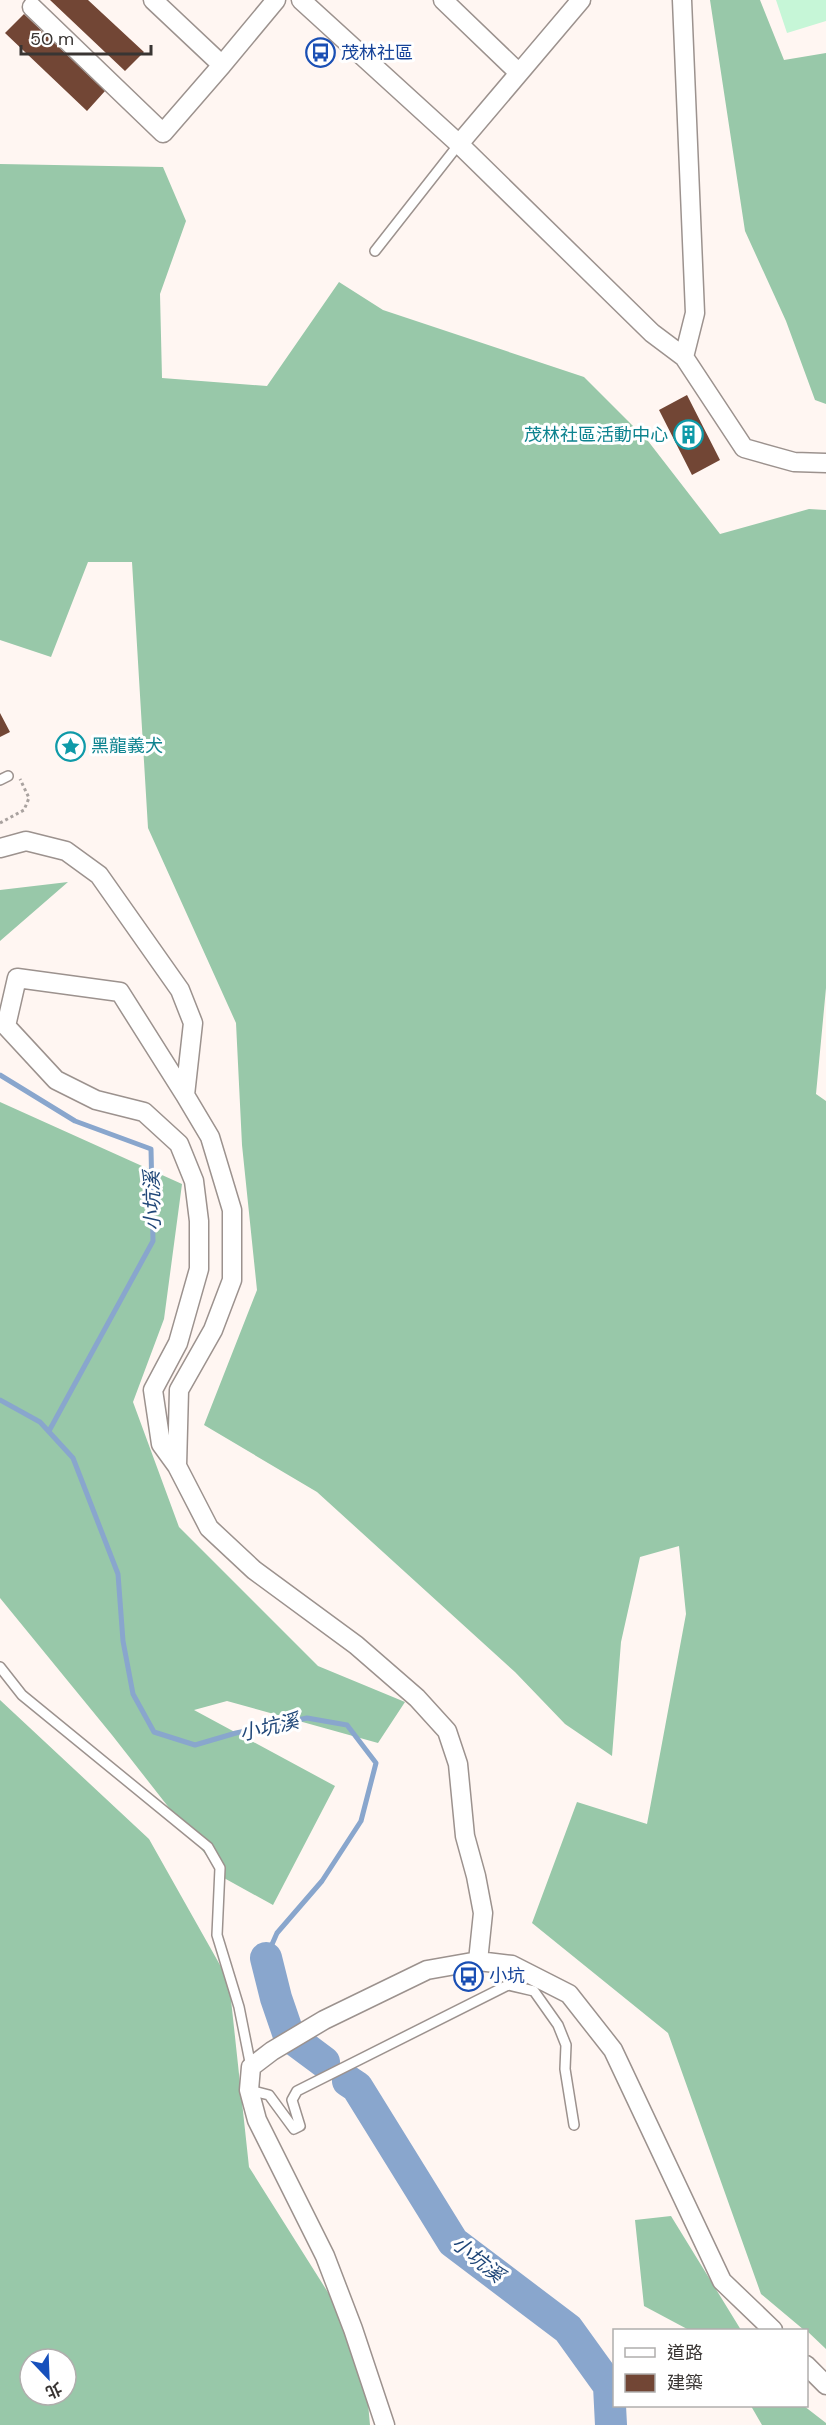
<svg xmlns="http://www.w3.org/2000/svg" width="826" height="2425" font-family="'DM Sans','Noto Sans TC',sans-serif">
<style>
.green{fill:#c6f6d7}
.forest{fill:#98c8a9;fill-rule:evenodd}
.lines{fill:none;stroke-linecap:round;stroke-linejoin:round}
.stream{stroke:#89a6cd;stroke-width:5}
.river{stroke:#89a6cd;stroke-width:32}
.building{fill:#724635}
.service-casing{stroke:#9c928e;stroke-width:12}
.minor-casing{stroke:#9c928e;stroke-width:21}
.path{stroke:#a9a29f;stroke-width:3;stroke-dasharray:3 3;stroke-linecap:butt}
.service{stroke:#fff;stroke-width:9}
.minor{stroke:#fff;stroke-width:18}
.labels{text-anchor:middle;stroke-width:6;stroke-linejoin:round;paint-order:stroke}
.transit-label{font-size:18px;fill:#164399;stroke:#fff;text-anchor:start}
.culture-label{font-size:18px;fill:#0d838f;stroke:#fff;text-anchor:end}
.water-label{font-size:20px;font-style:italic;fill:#1f4678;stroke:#fff}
</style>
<rect width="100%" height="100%" fill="#fff6f2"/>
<path class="green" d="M 776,0 L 826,0 L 826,21 L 787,33 Z"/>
<path class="forest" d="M 710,0 L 760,0 L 784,60 L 826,53 L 826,404 L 815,400 L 786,321 L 745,231 Z
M 0,164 L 163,167 L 186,221 L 160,294 L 162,378 L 267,386 L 339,282 L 383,310 L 584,377 L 648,441 L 720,534 L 809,509 L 826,510 L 826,988 L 816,1094 L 826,1101 L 826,2349 L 806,2330 L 804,2330 L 761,2294 L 668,2033 L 532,1923 L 577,1802 L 647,1824 L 686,1614 L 679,1546 L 640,1557 L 621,1642 L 612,1756 L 565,1724 L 515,1672 L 317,1492 L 204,1425 L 257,1290 L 242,1145 L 236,1023 L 148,828 L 132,562 L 88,562 L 51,657 L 0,640 Z
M 68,882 L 0,941 L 0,890 Z
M 0,1102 L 182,1184 L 164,1319 L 133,1402 L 179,1527 L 318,1666 L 405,1702 L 378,1743 L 227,1701 L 194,1710 L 335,1786 L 273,1905 L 224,1878 L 112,1735 L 0,1598 Z
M 0,1700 L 149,1839 L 229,1981 L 249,2167 L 363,2348 L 370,2425 L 0,2425 ZM 30,2359 L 66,2359 L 66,2395 L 30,2395 Z
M 671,2216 L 741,2330 L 689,2330 L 644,2306 L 635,2220 Z
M 751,2406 L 804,2406 L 826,2423 L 826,2425 L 762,2425 Z"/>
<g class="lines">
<path class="stream" d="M 0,1075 L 75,1121 L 151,1149 L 153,1241 L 49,1431
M 0,1400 L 40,1422 L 73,1458 L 118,1574 L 123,1641 L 133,1694 L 154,1732 L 195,1745 L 236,1733 L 307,1718 L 347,1725 L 376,1763 L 361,1821 L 322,1881 L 277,1933 L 266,1958"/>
<path class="river" d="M 266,1958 L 276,1998 L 289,2036 L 324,2062
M 348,2081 L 357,2087 L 453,2242 L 568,2329 L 609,2386 L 611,2425"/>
</g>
<path class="building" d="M 50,0 L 88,0 L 144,52 L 125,71 Z
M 24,14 L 105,91 L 87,111 L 5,33 Z
M 687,395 L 720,460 L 692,475 L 659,410 Z
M 0,713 L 10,732 L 0,737 Z"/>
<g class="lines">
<defs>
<path id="service" d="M 375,251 L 459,144
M 0,780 L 8,776
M 0,1667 L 22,1695 L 208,1847 L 220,1868 L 217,1935 L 239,2007 L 251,2067
M 249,2090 L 269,2095 L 294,2129 L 300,2126 L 292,2100 L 297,2091 L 508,1985 L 534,1991 L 558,2025 L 566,2045 L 565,2069 L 574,2125"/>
<path id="minor" d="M 153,0 L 222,65 L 276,0
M 301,0 L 459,144 L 652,333 L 684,357 L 744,448 L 794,462 L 826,463
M 443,0 L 519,73
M 682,0 L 695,313 L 684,357
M 32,7 L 163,133 L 222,65
M 459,144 L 581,0
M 0,848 L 26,841 L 66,851 L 99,875 L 180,990 L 193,1023 L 185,1095 L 210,1137 L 232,1210 L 232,1280 L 213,1330 L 179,1390 L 177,1466 L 209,1528 L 254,1570 L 356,1645 L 417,1698 L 447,1731 L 458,1764 L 465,1836 L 476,1876 L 483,1913 L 478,1961 L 512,1965 L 569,1994 L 613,2050 L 722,2281 L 773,2330
M 177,1466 L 161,1444 L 153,1390 L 178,1343 L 199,1269 L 199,1221 L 194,1181 L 179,1144 L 144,1112 L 96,1100 L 56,1080 L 6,1026 L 17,978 L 120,992 L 185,1095
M 806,2365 L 826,2385
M 385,2425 L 353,2329 L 325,2256 L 257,2120 L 249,2090 L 251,2067 L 272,2051 L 324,2020 L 427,1970 L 478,1961"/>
</defs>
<use href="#service" class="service-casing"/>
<use href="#minor" class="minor-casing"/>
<path class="path" d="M 0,823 L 24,810 L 29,798 L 20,779"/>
<use href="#service" class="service"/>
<use href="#minor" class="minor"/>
</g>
<defs>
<symbol id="bus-ring" viewBox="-11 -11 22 22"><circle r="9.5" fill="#fff" stroke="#1a4fb4" stroke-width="1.5"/><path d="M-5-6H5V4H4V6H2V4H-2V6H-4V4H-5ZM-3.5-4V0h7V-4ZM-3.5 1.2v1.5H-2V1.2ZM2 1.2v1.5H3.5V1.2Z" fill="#1a4fb4"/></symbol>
<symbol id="building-ring" viewBox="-11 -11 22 22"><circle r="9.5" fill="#fff" stroke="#0f9aa8" stroke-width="1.5"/><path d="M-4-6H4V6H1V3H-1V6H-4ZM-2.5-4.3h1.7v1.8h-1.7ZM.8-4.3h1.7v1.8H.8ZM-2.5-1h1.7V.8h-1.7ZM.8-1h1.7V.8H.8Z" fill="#0f9aa8"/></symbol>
<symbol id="sight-ring" viewBox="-11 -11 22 22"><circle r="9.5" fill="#fff" stroke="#0f9aa8" stroke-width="1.5"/><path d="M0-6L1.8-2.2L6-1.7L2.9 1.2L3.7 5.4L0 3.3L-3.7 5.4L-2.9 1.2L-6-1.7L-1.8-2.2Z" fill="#0f9aa8"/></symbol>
</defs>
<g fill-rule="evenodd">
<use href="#bus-ring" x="304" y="36" width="33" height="33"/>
<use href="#building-ring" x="672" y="418" width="33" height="33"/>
<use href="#sight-ring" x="54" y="730" width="33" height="33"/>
<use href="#bus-ring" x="452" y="1960" width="33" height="33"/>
</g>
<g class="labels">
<g class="transit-label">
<text x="341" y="59">茂林社區</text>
<text x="489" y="1982">小坑</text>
</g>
<g class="culture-label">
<text x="668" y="441">茂林社區活動中心</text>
<text x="91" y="752" text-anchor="start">黑龍義犬</text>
</g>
<g class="water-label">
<text transform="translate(152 1201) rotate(-91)" y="7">小坑溪</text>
<text transform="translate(269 1727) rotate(-13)" y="7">小坑溪</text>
<text transform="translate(478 2259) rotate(39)" y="7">小坑溪</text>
</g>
</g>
<rect x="613" y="2329" width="195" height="78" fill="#ffffff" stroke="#b0aead" stroke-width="1.5"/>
<rect x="625" y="2348" width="30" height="9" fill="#ffffff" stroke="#b0aead" stroke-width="1.5"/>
<text x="667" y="2359" font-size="18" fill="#393533">道路</text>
<rect x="625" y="2374" width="30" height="18" fill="#724635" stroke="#b0aead" stroke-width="1.5"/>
<text x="667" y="2389" font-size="18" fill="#393533">建築</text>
<g transform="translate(48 2377) rotate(157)"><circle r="28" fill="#ffffff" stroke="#b0aead" stroke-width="1.5"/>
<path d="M0-4.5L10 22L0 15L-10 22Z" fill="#1650bc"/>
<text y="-9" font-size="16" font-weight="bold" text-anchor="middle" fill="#393533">北</text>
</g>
<path d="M21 45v9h130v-9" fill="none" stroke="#393533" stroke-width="3"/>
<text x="30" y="45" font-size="18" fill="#393533" stroke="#ffffff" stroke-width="4.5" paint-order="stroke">50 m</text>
</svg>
